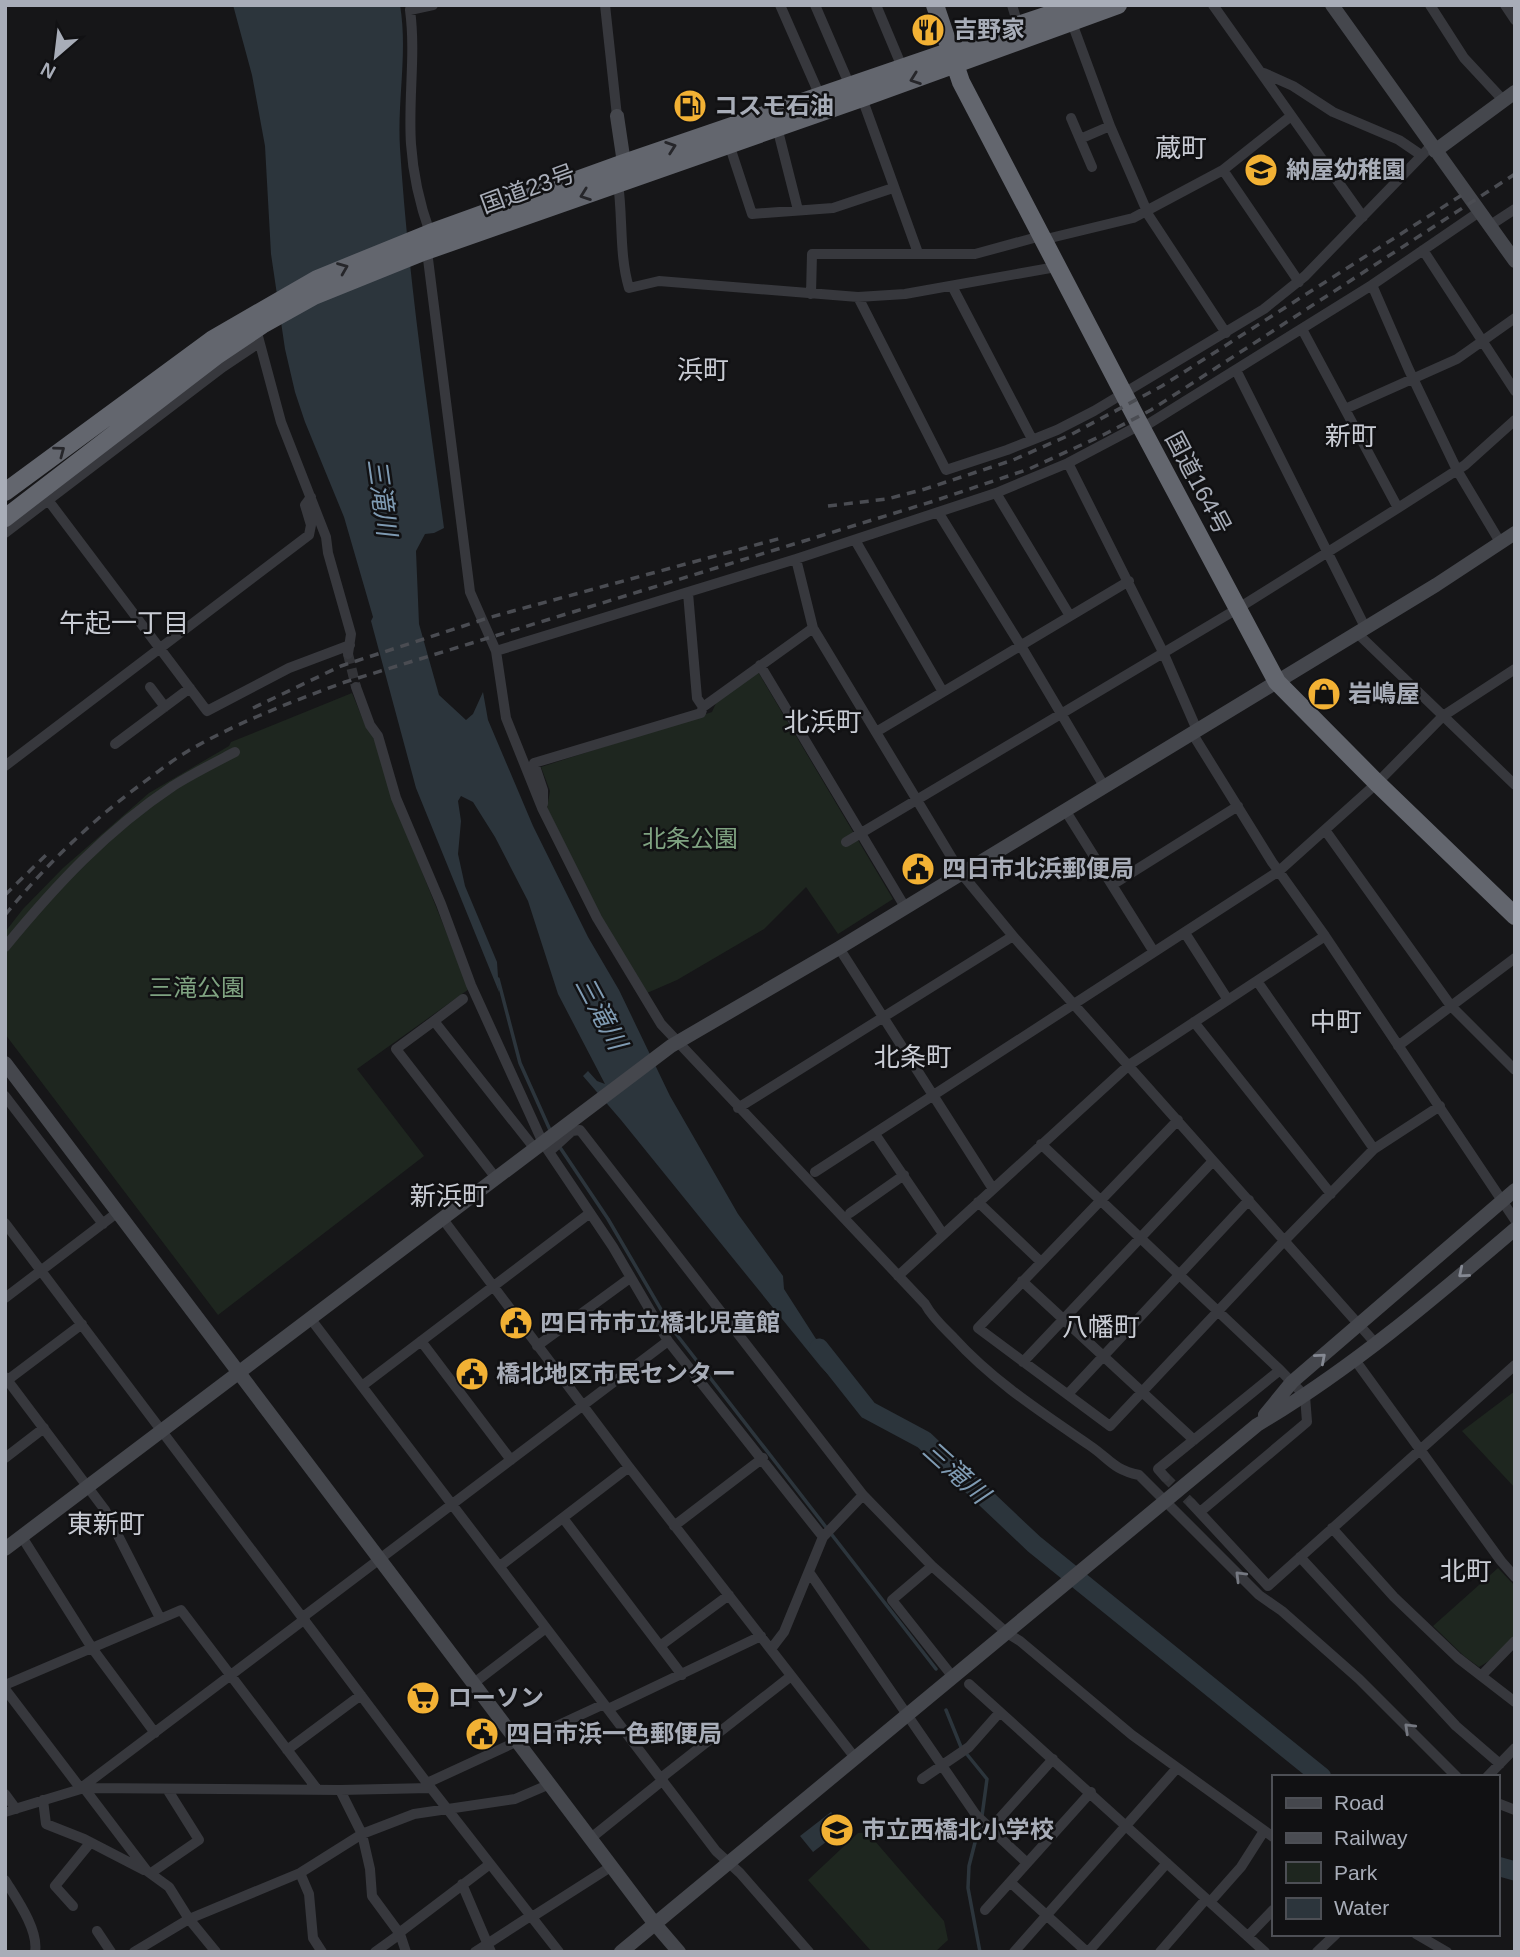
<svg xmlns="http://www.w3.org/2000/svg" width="1520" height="1957" font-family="Arial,'Noto Sans JP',sans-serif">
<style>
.green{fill:#1e261f}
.water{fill:#2c353c}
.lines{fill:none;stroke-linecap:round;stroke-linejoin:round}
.stream{stroke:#2c353c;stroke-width:3.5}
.river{stroke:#2c353c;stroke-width:19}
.street-tunnel{stroke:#333438;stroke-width:10;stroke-dasharray:10 5;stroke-linecap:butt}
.street{stroke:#37383d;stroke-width:10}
.secondary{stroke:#45474d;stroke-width:14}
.highway{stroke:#63666e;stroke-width:18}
.rail{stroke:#4a4c52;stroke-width:3.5;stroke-dasharray:9 7;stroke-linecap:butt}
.oneway{stroke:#26262a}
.oneway2{stroke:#858993}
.oneway3{stroke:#757881}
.labels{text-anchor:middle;stroke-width:5;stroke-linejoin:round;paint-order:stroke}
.poi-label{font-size:24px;font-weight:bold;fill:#a8adb8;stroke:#111113;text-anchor:start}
.street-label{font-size:24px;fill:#a8adb8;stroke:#111113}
.park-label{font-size:24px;fill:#7fa381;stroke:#111113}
.neighbourhood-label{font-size:26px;fill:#c9ccd4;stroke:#111113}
.water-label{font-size:26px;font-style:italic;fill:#7f9bb3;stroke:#111113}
</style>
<rect width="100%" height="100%" fill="#161618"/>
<path class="green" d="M 758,672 L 893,899 L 838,934 L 806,887 L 764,929 L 677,980 L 647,993 L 602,920 L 547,808 L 550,791 L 541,767 L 712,712 L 717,701 Z
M 352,693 L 366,727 L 375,738 L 390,792 L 469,989 L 357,1069 L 424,1156 L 218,1315 L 5,1034 L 5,932 L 23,909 L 63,868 L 149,793 L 229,746 L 231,742 Z
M 1515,1391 L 1515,1488 L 1462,1431 Z
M 1498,1568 L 1515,1586 L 1515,1636 L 1489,1661 L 1479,1667 L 1464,1656 L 1433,1626 Z
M 858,1833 L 868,1833 L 944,1921 L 948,1940 L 935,1952 L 872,1952 L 808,1880 Z"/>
<path class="water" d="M 233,5 L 400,5 C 408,52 397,101 400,148 C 408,275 427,402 444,528 L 434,533 L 425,534 L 416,551 L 419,624 L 439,695 L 466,720 L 473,714 L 483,692 L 488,720 L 533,826 L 588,937 L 619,990 L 670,1096 L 738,1214 L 783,1276 L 784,1289 L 859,1406 L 821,1367 L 621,1120 L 583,1076 L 588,1071 L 597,1081 L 605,1084 L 558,994 L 528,901 L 495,837 L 473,802 L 461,796 L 458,801 L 461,821 L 458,854 L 465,886 L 497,962 L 499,992 L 416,788 L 371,621 L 373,617 L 344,517 L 305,422 L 295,392 L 285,349 L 271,254 L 265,146 L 252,75 Z
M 831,1812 L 844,1828 L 813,1852 L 800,1836 Z"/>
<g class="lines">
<path class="stream" d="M 498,979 L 520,1063 L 550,1130
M 559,1146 L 608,1219 L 673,1330 L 936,1669
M 946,1710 L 961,1747 L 987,1779 L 982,1816
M 980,1952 L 968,1888 L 969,1866 L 980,1823"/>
<path class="river" d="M 819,1348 L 868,1410 L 924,1440 L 1034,1544 L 1322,1777
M 1497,1866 L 1515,1871"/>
<path class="street-tunnel" d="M 348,654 L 356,687
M 1165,1477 L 1191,1503"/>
<path class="street" d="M 605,5 L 617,116
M 780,5 L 820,96
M 815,5 L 850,86
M 876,5 L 902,67
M 1012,5 L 1018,25
M 1213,5 L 1363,217
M 1430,5 L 1464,58 L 1504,101
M 1505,5 L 1515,20
M 1072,23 L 1110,126 L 1149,216 L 1226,333
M 1264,73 L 1293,86 L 1333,112 L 1399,140 L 1421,155
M 862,98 L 918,253
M 1071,118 L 1092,167
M 777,127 L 798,210
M 1080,139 L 1110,126
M 729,144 L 752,214 L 833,208 L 893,188
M 1223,170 L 1299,282
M 618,183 C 623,217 619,255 629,288 L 659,281 L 858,297 L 905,294 L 1056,267
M 1489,226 L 1515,209
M 430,233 C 420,205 413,174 411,144 C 408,99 416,54 410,10 L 433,5
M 1042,240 L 1133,218 L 1223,170 L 1291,116
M 1423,250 L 1515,391
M 427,251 L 470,592 L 496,651 L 506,718 L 542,808 L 597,918 L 661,1024 L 925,1304 C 932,1317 943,1327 953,1337 C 993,1381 1041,1412 1089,1445 C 1110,1459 1112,1469 1139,1475 L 1259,1595 L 1282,1611 L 1359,1679 L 1457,1777
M 1372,285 L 1409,370 L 1457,470 L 1500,542
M 952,286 L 1032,439
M 811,294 L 812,254 L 975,254 L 1041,236
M 858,297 L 946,470 L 1007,450 L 1057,430 L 1094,411 L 1264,309 L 1305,276 L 1431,146
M 256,329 L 281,422 L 326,537 L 328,553 L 351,634 L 348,654
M 1302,329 L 1398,508
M 1236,370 L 1365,627
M 1345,409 L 1457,359 L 1515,318
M 1142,428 L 1372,285 L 1479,212
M 1068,463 L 1163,652 L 1197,730
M 996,493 L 1070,616
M 48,500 L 207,711 L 289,668 L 350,645
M 938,512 L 1021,646 L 1104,786
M 5,533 L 223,367 L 259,343
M 855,540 L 943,692
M 796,559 L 813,628 L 961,873 L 1013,936 L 1377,1345
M 688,593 L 697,698 L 703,707 L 813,628
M 1356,632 L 1515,785
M 496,651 L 796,559 L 996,493 L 1068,463 L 1140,425
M 760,665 L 905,907
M 150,687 L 165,707
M 356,687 L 370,725 L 378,736 L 396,798 L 441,904 L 471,985 L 543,1143 L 613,1247 L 668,1341 L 823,1537 L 784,1632 L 771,1649
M 876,732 L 1129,581
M 1192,733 L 1272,862 L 1325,936 L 1515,1220
M 115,744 L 190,688
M 5,766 L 309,535 L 311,525 L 305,505 L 311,497
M 543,804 L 543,790 L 534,763 L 701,713 L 703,707
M 1065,810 L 1154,952
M 1325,830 L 1451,1006 L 1515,1070
M 846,842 L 1237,609 L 1398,508 L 1465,465 L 1515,420
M 1112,885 L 1238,806
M 1185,933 L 1228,1000
M 5,947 C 55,886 107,830 173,786 C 192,774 214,763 235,752
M 839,948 L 993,1189
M 1257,981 L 1374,1149
M 434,1021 L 463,999
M 1194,1022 L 1331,1194
M 1398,1046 L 1515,958
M 5,1096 L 103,1224
M 738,1108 L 1013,936
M 1178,1120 L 978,1328 L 1110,1426 L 1284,1241 L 1374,1149 L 1440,1106
M 875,1134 L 943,1234
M 1041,1144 L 1280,1370 L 1305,1396 L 1307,1422 L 1200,1512
M 550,1151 L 572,1131 L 580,1130 L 863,1495 L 932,1566 L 1007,1633 L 1020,1641 L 1132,1735 L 1273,1837
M 815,1172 L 1279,871 L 1377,783 L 1443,716 L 1515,669
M 496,1178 L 396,1049 L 434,1021 L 535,1149
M 978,1202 L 1041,1262
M 850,1213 L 904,1175
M 442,1218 L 629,1467 L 856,1759
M 5,1223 L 427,1783 L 559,1952
M 898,1276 L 1129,1065 L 1325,936
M 1022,1281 L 1194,1440
M 5,1298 L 118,1212
M 310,1318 L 716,1851 L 740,1873 L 809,1952
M 421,1341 L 511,1460
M 537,1346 L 630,1278
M 1355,1360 L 1501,1561 L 1515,1577
M 1023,1362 L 1213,1161
M 5,1377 L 105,1510 L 160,1618
M 5,1382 L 82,1324
M 362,1386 L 590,1213
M 1068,1394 L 1249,1200
M 5,1458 L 44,1428
M 1165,1477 L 1158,1469 L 1280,1370
M 1191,1503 L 1268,1586 L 1515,1365
M 563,1518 L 682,1675
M 674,1526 L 763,1458
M 1332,1528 L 1394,1597 L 1458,1658 L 1515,1702
M 22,1537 L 92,1648 L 155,1733
M 823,1537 L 863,1495
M 1300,1557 L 1456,1726 L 1500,1764
M 500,1566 L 629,1467
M 932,1566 L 892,1600 L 949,1672
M 809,1572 L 976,1815 L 1027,1863
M 303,1617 L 668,1341
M 660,1646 L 729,1595
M 1481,1676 L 1515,1641
M 474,1683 L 546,1628
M 969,1684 L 1265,1952
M 5,1685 L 181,1610 L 317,1789
M 5,1689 L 81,1789
M 608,1709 L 761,1636
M 520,1743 L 604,1704
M 287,1750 L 361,1695
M 1487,1777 L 1515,1748
M 661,1778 L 791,1676
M 922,1779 L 969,1747 L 1000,1712
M 427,1783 L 518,1741
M 81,1788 L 305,1619
M 84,1788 L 147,1871 L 169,1887 L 189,1919 L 216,1952
M 340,1790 L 430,1788
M 5,1794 L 16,1809
M 43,1800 L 46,1824 L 84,1839 L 144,1870
M 1497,1803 L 1515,1810
M 5,1812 L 84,1788 L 340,1790 L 362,1834 L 370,1869 L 372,1896 L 400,1934 L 406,1952
M 990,1829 L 1053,1759
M 591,1838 L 663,1780
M 151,1873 L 199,1840 L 167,1789
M 300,1873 L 309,1894 L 313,1938 L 322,1952
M 5,1880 C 16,1898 39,1930 35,1952
M 1010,1882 L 1087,1952
M 462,1884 L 491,1952
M 1210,1902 L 1241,1867 L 1264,1831
M 73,1906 L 55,1886 L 90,1843
M 985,1910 L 1091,1792
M 532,1917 L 612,1866
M 97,1931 L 111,1952
M 399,1933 L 490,1864
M 1416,1934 L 1447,1952
M 1248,1936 L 1273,1910
M 134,1952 L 189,1919 L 300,1873 L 362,1834 L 414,1814 L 515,1799 L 550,1784
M 375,1952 L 400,1934
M 475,1952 L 532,1915
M 1014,1952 L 1177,1768
M 1088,1952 L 1167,1863
M 1160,1952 L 1206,1899
M 1317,1952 L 1336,1934"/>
<path class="secondary" d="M 1332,5 L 1515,261
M 617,116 L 624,163 L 621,172
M 1435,151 L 1515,92
M 5,1063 L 655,1924 L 679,1952
M 1265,1415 L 1292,1382 L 1515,1190
M 5,1549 L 671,1046 L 839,948 L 1436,585 L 1515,533
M 621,1952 L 1257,1425 C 1351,1369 1432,1300 1515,1229"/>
<path class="highway" d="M 935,5 L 961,82 L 1140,425 L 1277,682 L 1377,783 L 1515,916
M 5,492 L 213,339 L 317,279 L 430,233 L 624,163 L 951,51 L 1018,25 L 1078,5
M 5,518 L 216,356 L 262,325 L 314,296 L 423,252 L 862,98 L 1118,5"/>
<path class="rail" d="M 828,506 L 887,499 L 925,489 L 1013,460 L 1072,434 L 1162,386 L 1465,193
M 253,708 L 341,666 L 491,617 L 785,537
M 5,895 L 48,853
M 5,915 C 45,866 89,823 140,785 C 155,774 171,761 188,751 C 238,722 291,702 345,682 L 934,501 L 1029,469 L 1103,435 L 1151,410 L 1515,174"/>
</g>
<defs><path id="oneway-chevron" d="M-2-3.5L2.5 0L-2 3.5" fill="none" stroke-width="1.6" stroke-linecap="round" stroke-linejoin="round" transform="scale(1.75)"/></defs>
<g class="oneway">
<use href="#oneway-chevron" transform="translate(915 79) rotate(160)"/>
<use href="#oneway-chevron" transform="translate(671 147) rotate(-19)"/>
<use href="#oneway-chevron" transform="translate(585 195) rotate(160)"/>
<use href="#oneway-chevron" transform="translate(343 268) rotate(-22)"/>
<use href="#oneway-chevron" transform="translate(60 451) rotate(-37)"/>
</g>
<g class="oneway2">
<use href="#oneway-chevron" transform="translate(1463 1273) rotate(140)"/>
<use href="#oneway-chevron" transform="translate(1321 1358) rotate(-41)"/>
</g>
<g class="oneway3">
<use href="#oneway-chevron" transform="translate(1240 1576) rotate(-135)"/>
<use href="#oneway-chevron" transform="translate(1409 1728) rotate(-136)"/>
</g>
<defs>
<symbol id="restaurant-disc" viewBox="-11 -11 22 22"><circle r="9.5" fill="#f2b134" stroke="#111113"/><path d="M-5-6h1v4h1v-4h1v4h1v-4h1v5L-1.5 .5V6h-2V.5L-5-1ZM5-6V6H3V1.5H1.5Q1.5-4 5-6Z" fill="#111"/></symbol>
<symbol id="fuel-disc" viewBox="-11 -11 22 22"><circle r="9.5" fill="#f2b134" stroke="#111113"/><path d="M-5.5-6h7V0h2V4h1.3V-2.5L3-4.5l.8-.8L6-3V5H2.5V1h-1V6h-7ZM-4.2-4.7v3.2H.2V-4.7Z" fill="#111"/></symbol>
<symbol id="school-disc" viewBox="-11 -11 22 22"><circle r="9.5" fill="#f2b134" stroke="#111113"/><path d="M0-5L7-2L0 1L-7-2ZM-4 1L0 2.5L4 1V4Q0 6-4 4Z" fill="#111"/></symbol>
<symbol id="shop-disc" viewBox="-11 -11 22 22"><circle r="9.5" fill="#f2b134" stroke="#111113"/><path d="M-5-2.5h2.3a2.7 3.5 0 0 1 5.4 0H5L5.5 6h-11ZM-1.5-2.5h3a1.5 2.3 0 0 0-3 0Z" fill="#111"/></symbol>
<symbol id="civic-disc" viewBox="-11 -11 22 22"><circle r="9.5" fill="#f2b134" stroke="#111113"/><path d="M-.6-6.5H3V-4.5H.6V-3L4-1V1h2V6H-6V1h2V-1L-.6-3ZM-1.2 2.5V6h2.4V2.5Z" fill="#111"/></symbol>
<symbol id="supermarket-disc" viewBox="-11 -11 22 22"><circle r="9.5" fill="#f2b134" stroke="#111113"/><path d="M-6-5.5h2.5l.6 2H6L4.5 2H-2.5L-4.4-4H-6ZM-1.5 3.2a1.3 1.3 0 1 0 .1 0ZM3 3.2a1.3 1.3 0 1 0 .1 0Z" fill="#111"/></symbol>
</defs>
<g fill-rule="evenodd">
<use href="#restaurant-disc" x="909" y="11" width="38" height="38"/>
<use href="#fuel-disc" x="671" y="87" width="38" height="38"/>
<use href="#school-disc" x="1242" y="151" width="38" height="38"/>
<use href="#shop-disc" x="1305" y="675" width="38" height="38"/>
<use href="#civic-disc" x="899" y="850" width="38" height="38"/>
<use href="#civic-disc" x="497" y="1304" width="38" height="38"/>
<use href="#civic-disc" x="453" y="1355" width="38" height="38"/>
<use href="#supermarket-disc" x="404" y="1679" width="38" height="38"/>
<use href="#civic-disc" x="463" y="1715" width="38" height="38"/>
<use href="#school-disc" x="818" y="1811" width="38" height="38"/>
</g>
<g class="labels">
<g class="poi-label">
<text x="953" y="38">吉野家</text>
<text x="714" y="114">コスモ石油</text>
<text x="1286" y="178">納屋幼稚園</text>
<text x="1348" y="702">岩嶋屋</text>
<text x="942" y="877">四日市北浜郵便局</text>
<text x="540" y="1331">四日市市立橋北児童館</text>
<text x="496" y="1382">橋北地区市民センター</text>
<text x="448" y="1706">ローソン</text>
<text x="506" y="1742">四日市浜一色郵便局</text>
<text x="862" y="1838">市立西橋北小学校</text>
</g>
<g class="street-label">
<text transform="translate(528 189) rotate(-20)" y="8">国道23号</text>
<text transform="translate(1198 483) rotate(62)" y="8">国道164号</text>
</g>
<g class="park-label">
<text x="690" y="847">北条公園</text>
<text x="197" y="996">三滝公園</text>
</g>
<g class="neighbourhood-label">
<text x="1181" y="157">蔵町</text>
<text x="703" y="379">浜町</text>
<text x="1351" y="445">新町</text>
<text x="124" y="632">午起一丁目</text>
<text x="823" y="731">北浜町</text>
<text x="1336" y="1031">中町</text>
<text x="913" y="1066">北条町</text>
<text x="449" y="1205">新浜町</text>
<text x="1101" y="1336">八幡町</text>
<text x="106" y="1533">東新町</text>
<text x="1466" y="1580">北町</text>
</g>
<g class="water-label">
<text transform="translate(382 497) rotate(82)" y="9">三滝川</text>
<text transform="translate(601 1013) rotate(62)" y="9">三滝川</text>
<text transform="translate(956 1472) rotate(42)" y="9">三滝川</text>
</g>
</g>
<rect width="1520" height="1957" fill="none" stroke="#a8adb8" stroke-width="14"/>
<rect x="1272" y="1775" width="228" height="161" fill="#111113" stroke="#4d4f55" stroke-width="2"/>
<rect x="1286" y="1798" width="35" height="10" fill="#45474d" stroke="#4d4f55" stroke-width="2"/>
<text x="1334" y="1810" font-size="21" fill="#a8adb8">Road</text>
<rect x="1286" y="1833" width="35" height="10" fill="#4a4c52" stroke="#4d4f55" stroke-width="2"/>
<text x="1334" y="1845" font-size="21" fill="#a8adb8">Railway</text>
<rect x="1286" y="1862" width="35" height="21" fill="#1e261f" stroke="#4d4f55" stroke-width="2"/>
<text x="1334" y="1880" font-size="21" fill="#a8adb8">Park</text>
<rect x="1286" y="1898" width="35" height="21" fill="#2c353c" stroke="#4d4f55" stroke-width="2"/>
<text x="1334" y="1915" font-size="21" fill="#a8adb8">Water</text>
<g transform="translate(56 56) rotate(208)" stroke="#111113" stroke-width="5" paint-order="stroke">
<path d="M0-5L12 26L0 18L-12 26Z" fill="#a8adb8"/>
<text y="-10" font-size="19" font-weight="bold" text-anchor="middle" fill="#a8adb8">N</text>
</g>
</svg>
